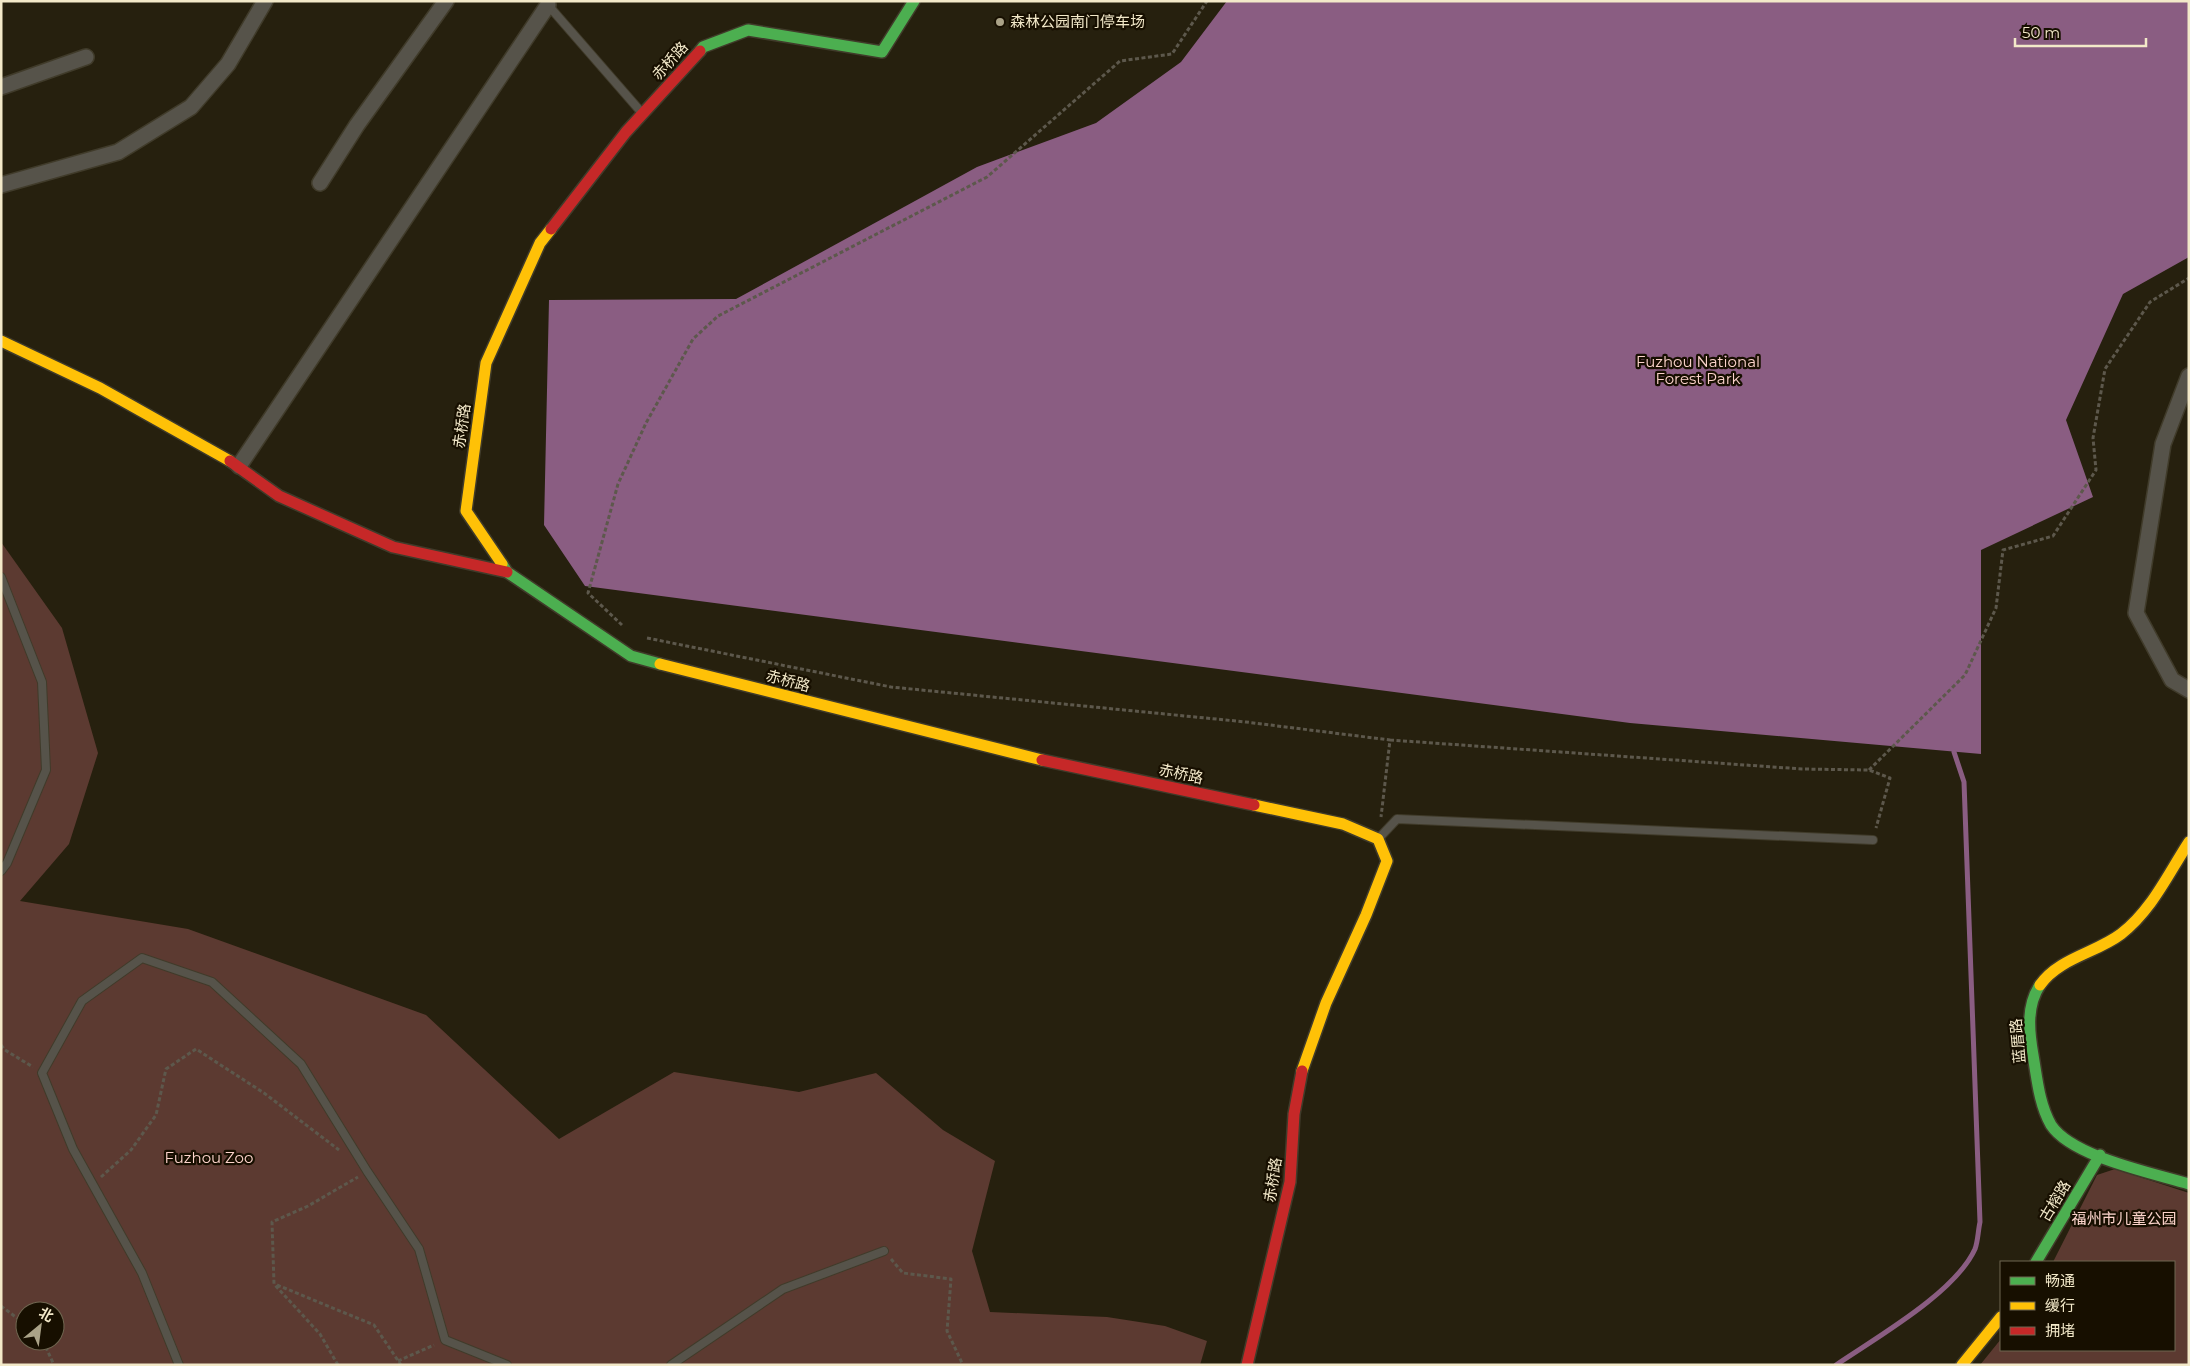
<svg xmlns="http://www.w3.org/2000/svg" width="2190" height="1366" font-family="Montserrat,'Noto Sans SC',sans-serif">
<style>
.green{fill:#5c3a31;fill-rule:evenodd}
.water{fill:#8a5d82}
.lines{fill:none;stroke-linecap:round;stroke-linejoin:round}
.stream{stroke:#8a5d82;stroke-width:5}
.lane-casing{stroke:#403b2a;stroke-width:10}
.street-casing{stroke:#403b2a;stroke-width:18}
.fast-casing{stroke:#403b2a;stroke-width:14}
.slow-casing{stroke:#403b2a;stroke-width:14}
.jam-casing{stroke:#403b2a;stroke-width:14}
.path{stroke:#5d584c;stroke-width:3;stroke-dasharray:4 2.5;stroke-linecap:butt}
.lane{stroke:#56534a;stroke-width:8}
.street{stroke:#56534a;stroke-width:15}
.fast{stroke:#4caf50;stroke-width:11}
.slow{stroke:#ffc107;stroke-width:11}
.jam{stroke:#c62828;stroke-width:11}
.poi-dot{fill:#aba388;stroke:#170f00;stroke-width:2}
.labels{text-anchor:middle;stroke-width:4.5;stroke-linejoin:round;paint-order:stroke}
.poi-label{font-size:15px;fill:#f3e9c9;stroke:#170f00;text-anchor:start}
.street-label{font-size:15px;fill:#f3e9c9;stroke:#170f00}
.park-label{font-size:15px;fill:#fcd4cb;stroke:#170f00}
</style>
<rect width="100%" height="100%" fill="#26200e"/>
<path class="green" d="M 1,542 L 62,628 L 98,753 L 69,844 L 20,901 L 188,929 L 426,1015 L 559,1139 L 674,1072 L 799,1092 L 876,1073 L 943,1130 L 995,1161 L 972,1251 L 990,1312 L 1107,1317 L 1165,1326 L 1207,1341 L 1200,1365 L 1,1365 ZM 25,1311 L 55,1311 L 55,1341 L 25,1341 Z
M 2115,1169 L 2189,1193 L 2189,1365 L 1980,1365 L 2001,1339 L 2001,1350 L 2174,1350 L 2174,1262 L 2053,1262 L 2097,1175 Z"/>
<path class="water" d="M 1227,1 L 2189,1 L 2189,257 L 2123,294 L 2066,420 L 2093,497 L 1981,550 L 1981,754 L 1630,723 L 585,586 L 544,525 L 549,300 L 736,299 L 977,167 L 1096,123 L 1181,62 Z"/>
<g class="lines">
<path class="stream" d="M 1836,1365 C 1877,1337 1955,1293 1975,1249 C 1978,1241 1978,1231 1980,1222 L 1964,782 L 1954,752"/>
<defs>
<path id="lane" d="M 548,5 L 642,113
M 1,577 L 42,682 L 46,770 L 7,863 L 1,871
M 1380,837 L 1397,819 L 1873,840
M 179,1365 L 142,1273 L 73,1149 L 42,1073 L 82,1001 L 142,958 L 212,982 L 301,1064 L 367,1171 L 419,1249 L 445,1340 L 507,1365
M 671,1365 L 783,1289 L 884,1251"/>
<path id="street" d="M 1,87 L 86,57
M 320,183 L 357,125 L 446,1
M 1,185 L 118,152 L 191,107 L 228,64 L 265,1
M 2189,376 L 2163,444 L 2136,613 L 2172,680 L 2189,690
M 239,466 L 548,5"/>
<path id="fast" d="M 700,51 L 703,47 L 748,30 L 882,52 L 914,1
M 502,564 L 507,572 L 631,656 L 660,664
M 2040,985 C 2026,1006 2029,1032 2033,1055 C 2037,1078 2039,1104 2051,1125 C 2072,1157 2153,1173 2189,1184
M 2036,1262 L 2100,1155"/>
<path id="slow" d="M 1,341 L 100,388 L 230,461
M 502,564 L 466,511 L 486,363 L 540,243 L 551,229
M 660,664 L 1042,760
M 1254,805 L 1343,824 L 1378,839 L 1387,861 L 1366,915 L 1326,1003 L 1302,1071
M 2040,985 C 2059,958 2096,953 2121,934 C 2152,910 2168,874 2189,842
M 1962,1365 L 2001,1317"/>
<path id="jam" d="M 551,229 L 626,132 L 700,51
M 230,461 L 279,496 L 393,547 L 507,572
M 1042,760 L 1254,805
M 1247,1365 L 1290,1182 L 1294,1114 L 1302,1071"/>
</defs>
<use href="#lane" class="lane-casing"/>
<use href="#street" class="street-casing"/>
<use href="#fast" class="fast-casing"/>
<use href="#slow" class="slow-casing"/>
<use href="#jam" class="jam-casing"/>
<path class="path" d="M 622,625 L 588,593 L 618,484 L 646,423 L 693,339 L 718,316 L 987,177 L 1120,61 L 1172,54 L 1207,1
M 647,638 L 891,687 L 1246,722 L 1390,740 L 1381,817
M 1390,740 L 1802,769 L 1869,770 L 1890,778 L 1876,828
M 1869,770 L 1965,675 L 1996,608 L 2003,550 L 2053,536 L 2096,470 L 2093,438 L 2105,369 L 2150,302 L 2189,278
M 1,1045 L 5,1050 L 33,1067
M 101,1177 L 131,1150 L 156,1115 L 166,1069 L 196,1049 L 264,1093 L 339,1150
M 891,1259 L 903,1273 L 951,1279 L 947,1331 L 963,1365
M 277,1285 L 374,1325 L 401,1365
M 1,1306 L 25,1324
M 43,1341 L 54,1365
M 398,1361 L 434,1345
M 338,1365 L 320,1334 L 274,1284 L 272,1222 L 308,1206 L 358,1177"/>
<use href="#lane" class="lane"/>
<use href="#street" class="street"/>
<use href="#fast" class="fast"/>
<use href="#slow" class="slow"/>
<use href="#jam" class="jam"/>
</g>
<circle class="poi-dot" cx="1000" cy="22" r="5"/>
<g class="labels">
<g class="poi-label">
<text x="1010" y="27">森林公园南门停车场</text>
</g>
<g class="street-label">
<text transform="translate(670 61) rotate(-48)" y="5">赤桥路</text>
<text transform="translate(462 426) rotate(-82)" y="5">赤桥路</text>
<text transform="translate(788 681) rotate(15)" y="5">赤桥路</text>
<text transform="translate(1181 774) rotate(12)" y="5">赤桥路</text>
<text transform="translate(2018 1041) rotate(-95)" y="5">蓝厝路</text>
<text transform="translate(1273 1180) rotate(-81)" y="5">赤桥路</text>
<text transform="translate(2055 1201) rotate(-59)" y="5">古榕路</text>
</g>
<g class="park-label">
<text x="1698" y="367">Fuzhou National<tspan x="1698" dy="17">Forest Park</tspan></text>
<text x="209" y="1163">Fuzhou Zoo</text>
<text x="2124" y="1224">福州市儿童公园</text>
</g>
</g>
<rect width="2190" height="1366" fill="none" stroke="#f3e9c9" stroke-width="5"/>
<rect x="2000" y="1261" width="175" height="90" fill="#170f00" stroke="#6f6650"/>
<rect x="2010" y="1277" width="25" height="8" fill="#4caf50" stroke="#6f6650"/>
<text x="2045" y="1286" font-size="15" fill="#f3e9c9">畅通</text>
<rect x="2010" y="1302" width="25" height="8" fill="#ffc107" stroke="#6f6650"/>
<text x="2045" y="1311" font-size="15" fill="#f3e9c9">缓行</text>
<rect x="2010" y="1327" width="25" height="8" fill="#c62828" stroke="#6f6650"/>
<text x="2045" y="1336" font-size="15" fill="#f3e9c9">拥堵</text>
<g transform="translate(40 1326) rotate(29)"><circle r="24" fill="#170f00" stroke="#6f6650"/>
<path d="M0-4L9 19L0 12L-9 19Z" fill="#aba388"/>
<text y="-8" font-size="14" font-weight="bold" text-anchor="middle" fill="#f3e9c9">北</text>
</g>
<path d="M2015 38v8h131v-8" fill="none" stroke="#f3e9c9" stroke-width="2.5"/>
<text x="2022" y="38" font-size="15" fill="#f3e9c9" stroke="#170f00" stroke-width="4" paint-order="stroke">50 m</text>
</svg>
